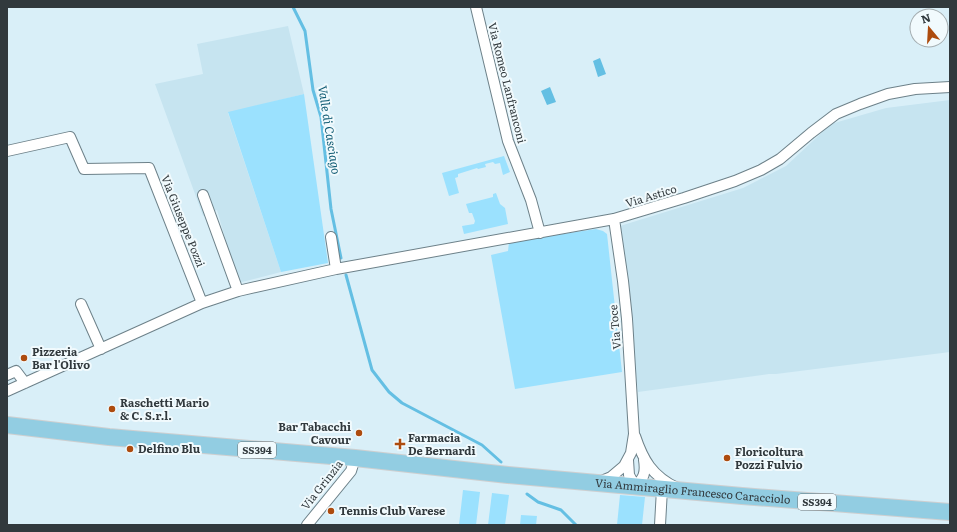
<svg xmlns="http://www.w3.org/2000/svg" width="957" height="532" font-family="Literata,serif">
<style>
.built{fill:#c6e4f0}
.green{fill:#9be1fe}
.water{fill:#64bfe3}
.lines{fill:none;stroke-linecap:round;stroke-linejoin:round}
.stream{stroke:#64bfe3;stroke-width:3}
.minor-casing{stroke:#6d8189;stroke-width:12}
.primary-casing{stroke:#cecfd0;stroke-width:18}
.minor{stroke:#fff;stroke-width:10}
.primary{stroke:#92cde2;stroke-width:16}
.poi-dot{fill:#ad4b0e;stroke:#f1fafd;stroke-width:1.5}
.labels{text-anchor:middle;stroke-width:4;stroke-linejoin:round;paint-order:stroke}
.shield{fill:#f1fafd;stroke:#6b7377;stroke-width:1}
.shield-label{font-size:10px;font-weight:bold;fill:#31393d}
.street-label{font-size:11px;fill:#31393d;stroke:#f1fafd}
.poi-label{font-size:11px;font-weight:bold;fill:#31393d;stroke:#f1fafd;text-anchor:start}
.water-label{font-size:12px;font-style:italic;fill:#125d75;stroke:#f1fafd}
</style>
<rect width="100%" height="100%" fill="#d9eff8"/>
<path class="built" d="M 288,26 L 304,94 L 228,113 L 281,272 L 238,283 L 217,210 L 203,216 L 155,84 L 203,74 L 197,44 Z
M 950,100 L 950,352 L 776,374 L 769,374 L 638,392 L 620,226 L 743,188 L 786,166 L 831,124 L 886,108 Z"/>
<path class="green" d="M 304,94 L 328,263 L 281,272 L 228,112 Z
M 504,156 L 510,172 L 503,175 L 500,163 L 495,164 L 493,162 L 485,164 L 486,167 L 478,169 L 477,168 L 458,174 L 458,177 L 455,178 L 459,193 L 449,196 L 442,173 Z
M 496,193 L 500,204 L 505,208 L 508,224 L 464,234 L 462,226 L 474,224 L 475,221 L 472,213 L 469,213 L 466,204 L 493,197 L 493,194 Z
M 596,229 L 603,231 L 607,234 L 622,372 L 515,389 L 491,255 L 508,251 L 509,242 Z
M 463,490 L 480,492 L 476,525 L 459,525 Z
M 492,493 L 509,495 L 505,525 L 488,525 Z
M 620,495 L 645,497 L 642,525 L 617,525 Z
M 521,515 L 537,516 L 536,525 L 520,525 Z"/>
<path class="water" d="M 600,58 L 606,74 L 598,77 L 593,61 Z
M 550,87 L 556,102 L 547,105 L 541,91 Z"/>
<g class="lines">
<path class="stream" d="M 293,7 L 305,31 L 313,90 L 321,117 L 331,209 L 341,258
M 346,275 L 372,370 L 389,392 L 402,403 L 482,445 L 501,462
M 527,494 L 538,502 L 561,510 L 576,525"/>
<defs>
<path id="minor" d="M 476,7 L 508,141 L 531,200 L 540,233
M 7,151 L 70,137 L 84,169 L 149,168 L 202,303
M 203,195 L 238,291
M 331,237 L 336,269
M 81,304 L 101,349
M 7,375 L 16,371 L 25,383
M 7,391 L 202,303 L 238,291 L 336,269 L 614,219 L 684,198 L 735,181 L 761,170 L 780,159 L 811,133 L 836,114 L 860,104 L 888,94 L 915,89 L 950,87
M 635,436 C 643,460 652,476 677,488
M 628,460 L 629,475 L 635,486 C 644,479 646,472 644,460
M 599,482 L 611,477 L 624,466 L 631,453 L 634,434 L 627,319 L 623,281 L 614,219
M 307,525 L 351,471 L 355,458
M 660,525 L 662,489"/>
<g id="primary">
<path id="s1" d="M 7,425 L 109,437 L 355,458 L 508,475 L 742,496 L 950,512"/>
</g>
</defs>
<use href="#minor" class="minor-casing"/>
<use href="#primary" class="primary-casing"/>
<use href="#minor" class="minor"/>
<use href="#primary" class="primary"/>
</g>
<g class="poi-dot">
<circle cx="24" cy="358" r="4"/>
<circle cx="112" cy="409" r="4"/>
<circle cx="359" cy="433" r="4"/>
<path d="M398 438h4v4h4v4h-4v4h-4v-4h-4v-4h4z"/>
<circle cx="130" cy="449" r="4"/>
<circle cx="727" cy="458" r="4"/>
<circle cx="331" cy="511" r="4"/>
</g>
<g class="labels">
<g class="shield">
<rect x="238" y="442" width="38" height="16" rx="3"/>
<rect x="798" y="494" width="38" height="16" rx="3"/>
</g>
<g class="shield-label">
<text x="257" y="454">SS394</text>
<text x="817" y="506">SS394</text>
</g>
<g class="street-label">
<text transform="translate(507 83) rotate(76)" y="4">Via Romeo Lanfranconi</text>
<text transform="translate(651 196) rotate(-17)" y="4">Via Astico</text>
<text transform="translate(183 221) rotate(68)" y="4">Via Giuseppe Pozzi</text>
<text transform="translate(615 327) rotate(-95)" y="4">Via Toce</text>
<text transform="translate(322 485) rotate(-52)" y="4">Via Grinzia</text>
<text dy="4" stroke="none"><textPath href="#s1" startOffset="689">Via Ammiraglio Francesco Caracciolo</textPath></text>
</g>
<g class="poi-label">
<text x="32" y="356">Pizzeria<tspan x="32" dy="13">Bar l'Olivo</tspan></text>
<text x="120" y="407">Raschetti Mario<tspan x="120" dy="13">&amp; C. S.r.l.</tspan></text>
<text x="351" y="431" text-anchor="end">Bar Tabacchi<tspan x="351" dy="13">Cavour</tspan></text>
<text x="408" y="442">Farmacia<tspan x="408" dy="13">De Bernardi</tspan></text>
<text x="138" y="453">Delfino Blu</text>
<text x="735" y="456">Floricoltura<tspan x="735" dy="13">Pozzi Fulvio</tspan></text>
<text x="339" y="515">Tennis Club Varese</text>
</g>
<g class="water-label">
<text transform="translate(329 130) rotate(81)" y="4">Valle di Casciago</text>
</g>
</g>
<rect width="957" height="532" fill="none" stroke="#31393d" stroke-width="16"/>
<g transform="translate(929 28) rotate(342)"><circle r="19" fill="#f1fafd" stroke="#a4adb0"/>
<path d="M0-3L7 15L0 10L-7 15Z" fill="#ad4b0e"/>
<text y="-6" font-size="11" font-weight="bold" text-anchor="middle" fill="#31393d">N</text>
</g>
</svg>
